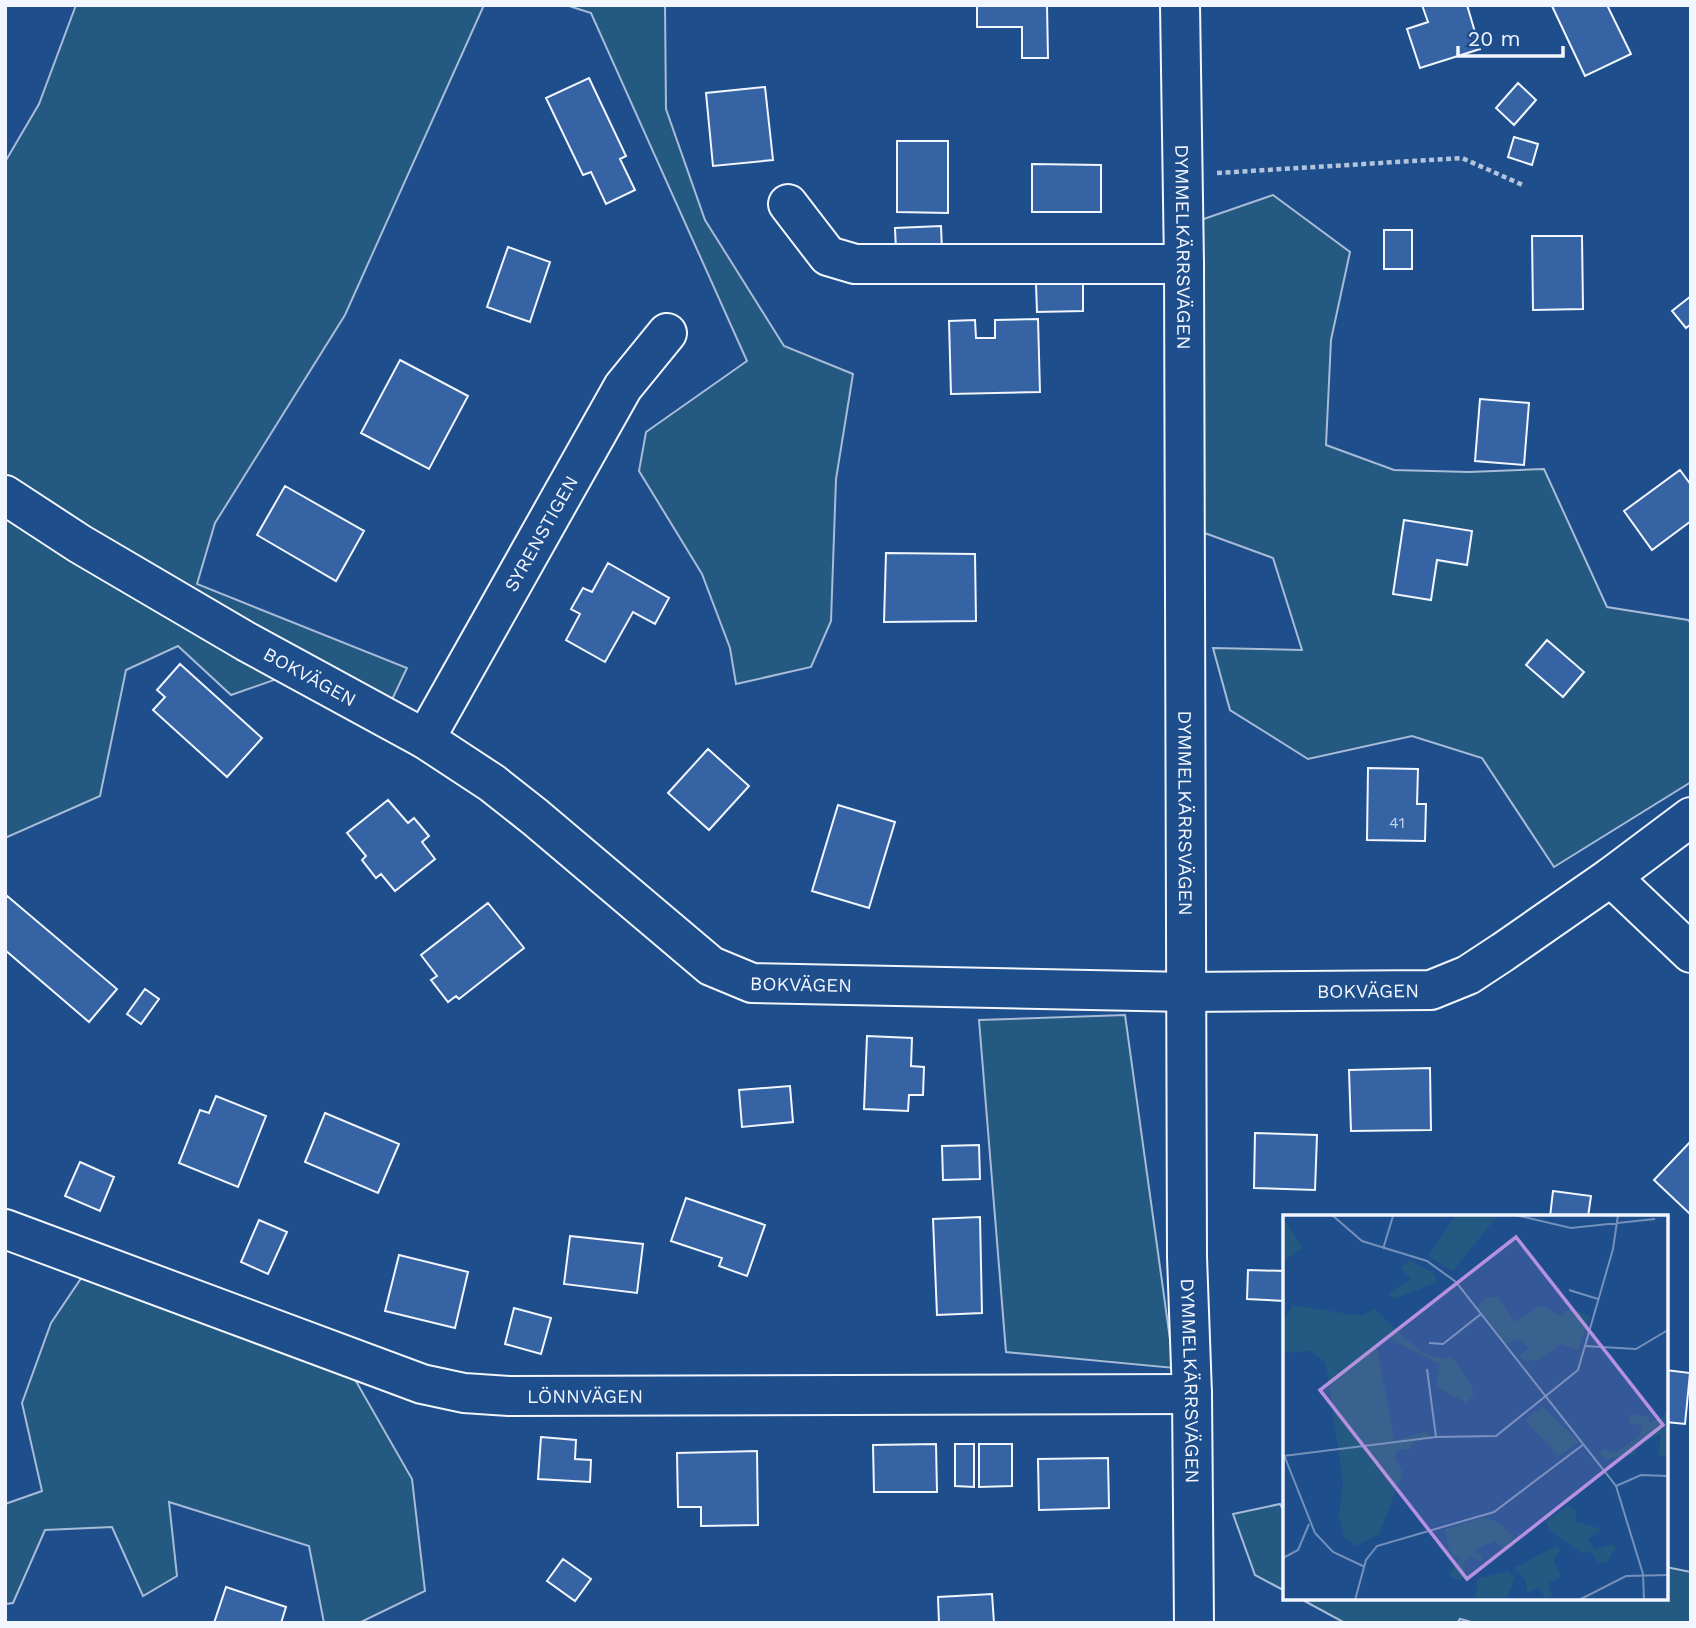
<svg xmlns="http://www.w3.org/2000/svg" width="1696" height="1628" font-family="'Work Sans',sans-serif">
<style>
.green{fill:#245a82;stroke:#a8bbd7;stroke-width:2}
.building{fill:#3563a3;stroke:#f2f6ff;stroke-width:2}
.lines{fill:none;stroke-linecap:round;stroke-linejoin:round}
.minor-casing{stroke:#f2f6ff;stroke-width:42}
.path{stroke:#b3c4dc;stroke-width:4.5;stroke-dasharray:5 3.5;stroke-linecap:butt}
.minor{stroke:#1f4e8c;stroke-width:38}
.labels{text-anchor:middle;stroke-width:5;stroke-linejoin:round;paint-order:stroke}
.number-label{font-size:16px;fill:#c3d1e8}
.street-label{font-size:19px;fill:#f2f6ff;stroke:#1f4e8c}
.inset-road{fill:none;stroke:#7391ba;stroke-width:2}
.view{fill:#b691df;fill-opacity:0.15;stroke:#b691df;stroke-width:3.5}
.inset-edge{fill:none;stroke:#f2f6ff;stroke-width:3.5}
</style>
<rect width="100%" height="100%" fill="#1f4e8c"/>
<path class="green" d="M 76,5 L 484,5 L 345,315 L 215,523 L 197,584 L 407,668 L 388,708 L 308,668 L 231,695 L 178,646 L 126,670 L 100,796 L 5,838 L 5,162 L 39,104 Z
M 566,5 L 665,5 L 666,109 L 705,220 L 784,346 L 853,374 L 836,479 L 831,621 L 811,667 L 736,684 L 730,648 L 702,574 L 639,471 L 646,432 L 747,361 L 591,13 Z
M 1273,195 L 1350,252 L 1331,340 L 1326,445 L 1394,470 L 1469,472 L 1544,469 L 1607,607 L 1688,620 L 1691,624 L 1691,782 L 1554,867 L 1482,758 L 1412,736 L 1308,759 L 1230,710 L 1213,648 L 1302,650 L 1273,558 L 1191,528 L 1204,436 L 1183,407 L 1195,222 Z
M 1125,1015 L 1174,1368 L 1006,1352 L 979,1020 Z
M 84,1274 L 349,1369 L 412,1479 L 425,1591 L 359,1623 L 324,1623 L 309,1546 L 169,1502 L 177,1576 L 143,1596 L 112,1527 L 45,1530 L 13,1603 L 5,1604 L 5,1504 L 42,1491 L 22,1403 L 51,1323 Z
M 1280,1504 L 1285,1513 L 1285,1591 L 1255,1575 L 1233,1514 Z
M 1666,1567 L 1691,1572 L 1691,1623 L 1475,1623 L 1460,1619 L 1457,1623 L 1345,1623 L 1299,1598 L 1666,1598 Z"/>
<path class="building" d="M 977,5 L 1047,5 L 1048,58 L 1022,58 L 1022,27 L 977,27 Z
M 1422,5 L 1467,5 L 1480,49 L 1420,68 L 1407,29 L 1428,22 Z
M 1555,5 L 1607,5 L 1631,54 L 1585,76 L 1552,6 Z
M 589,78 L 626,156 L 620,159 L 635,190 L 606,204 L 591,172 L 583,175 L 546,98 Z
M 1518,83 L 1536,100 L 1514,125 L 1496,108 Z
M 765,87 L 773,160 L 713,166 L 706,93 Z
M 1514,137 L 1538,144 L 1532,165 L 1508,157 Z
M 897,141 L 948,141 L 948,213 L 897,212 Z
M 1032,164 L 1101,165 L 1101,212 L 1032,212 Z
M 941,226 L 942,250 L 896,251 L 895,228 Z
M 1384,230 L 1412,230 L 1412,269 L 1384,269 Z
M 1532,236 L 1582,236 L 1583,309 L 1533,310 Z
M 508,247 L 550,262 L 530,322 L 487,307 Z
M 1036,284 L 1083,284 L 1083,311 L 1037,312 Z
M 1691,296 L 1691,324 L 1686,328 L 1672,311 Z
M 1038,319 L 1040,392 L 951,394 L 949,321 L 975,320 L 976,338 L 995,338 L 995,320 Z
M 400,360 L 468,396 L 429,469 L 361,433 Z
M 1480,399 L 1529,403 L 1524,465 L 1475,461 Z
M 1680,470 L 1691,485 L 1691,521 L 1652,550 L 1624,511 Z
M 285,486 L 364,531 L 336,581 L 257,535 Z
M 1404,520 L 1472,531 L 1467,565 L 1437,560 L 1431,600 L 1393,594 Z
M 886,553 L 975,554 L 976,621 L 884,622 Z
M 608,563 L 669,598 L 655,624 L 633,612 L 605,662 L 566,640 L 580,614 L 571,609 L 583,588 L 592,592 Z
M 1547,640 L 1584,672 L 1563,697 L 1526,665 Z
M 180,664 L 262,738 L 227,777 L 153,710 L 165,697 L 157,690 Z
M 708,749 L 749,786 L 709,830 L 668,793 Z
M 1368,768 L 1418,769 L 1417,804 L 1426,804 L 1425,841 L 1367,840 Z
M 388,800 L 408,823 L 414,818 L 429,836 L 422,842 L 435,859 L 395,891 L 381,874 L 376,878 L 362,860 L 366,856 L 347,833 Z
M 838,805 L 895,822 L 869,908 L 812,891 Z
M 6,895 L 117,989 L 89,1022 L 5,950 Z
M 488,903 L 524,948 L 459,999 L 456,996 L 448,1002 L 431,980 L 437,976 L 421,955 Z
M 145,989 L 159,999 L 141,1024 L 127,1014 Z
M 867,1036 L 912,1038 L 911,1066 L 924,1067 L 923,1095 L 909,1095 L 908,1111 L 864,1109 Z
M 1430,1068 L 1431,1130 L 1351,1131 L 1349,1070 Z
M 790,1086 L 793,1122 L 742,1127 L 739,1090 Z
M 216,1096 L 266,1116 L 238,1187 L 179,1163 L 200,1110 L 209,1113 Z
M 325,1113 L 399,1144 L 378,1193 L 305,1162 Z
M 1255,1133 L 1317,1135 L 1315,1190 L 1254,1188 Z
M 1691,1141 L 1691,1215 L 1654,1180 Z
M 979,1145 L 980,1179 L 943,1180 L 942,1146 Z
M 80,1162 L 114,1177 L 100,1211 L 65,1196 Z
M 1553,1191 L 1591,1196 L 1588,1217 L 1550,1217 Z
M 686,1198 L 765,1225 L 747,1276 L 719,1266 L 722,1258 L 671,1241 Z
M 980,1217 L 982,1313 L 937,1315 L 933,1219 Z
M 259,1220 L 287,1232 L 268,1274 L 241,1262 Z
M 570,1236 L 643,1244 L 637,1293 L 564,1284 Z
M 399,1255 L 468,1272 L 455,1328 L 385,1311 Z
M 1248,1270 L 1285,1271 L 1285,1301 L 1247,1299 Z
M 514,1308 L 551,1318 L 541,1354 L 505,1344 Z
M 1666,1370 L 1690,1373 L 1685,1424 L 1666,1422 Z
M 541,1437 L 576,1440 L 575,1459 L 591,1460 L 590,1482 L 538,1479 Z
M 936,1444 L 937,1492 L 874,1492 L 873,1445 Z
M 955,1444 L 974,1444 L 974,1487 L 955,1486 Z
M 979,1444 L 1012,1444 L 1012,1486 L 979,1487 Z
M 757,1451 L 758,1525 L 701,1526 L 701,1507 L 678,1507 L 677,1453 Z
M 1108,1458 L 1109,1508 L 1039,1510 L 1038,1459 Z
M 563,1559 L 591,1579 L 575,1601 L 547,1581 Z
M 226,1587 L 286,1607 L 281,1623 L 214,1623 Z
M 992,1594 L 994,1623 L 939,1623 L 938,1597 Z"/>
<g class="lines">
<defs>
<g id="minor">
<path id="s1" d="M 1180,5 L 1184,264 L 1187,1257 L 1192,1394 L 1194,1623"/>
<path d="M 788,204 L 828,256 L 855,264 L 1184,264"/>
<path id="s2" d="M 5,495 L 80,544 L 247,642 L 425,739 L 492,783 L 535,817 L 711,966 L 752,983 L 1187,992 L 1431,990 L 1468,975 L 1503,952 L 1611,877 L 1691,817"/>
<path id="s3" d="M 425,739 L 623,387 L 667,333"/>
<path d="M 1611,877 L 1691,953"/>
<path id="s4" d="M 5,1229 L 422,1384 L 464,1393 L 509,1396 L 1192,1394"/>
</g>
</defs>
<use href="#minor" class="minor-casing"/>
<path class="path" d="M 1217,173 L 1462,158 L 1525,186"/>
<use href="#minor" class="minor"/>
</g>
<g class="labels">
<g class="number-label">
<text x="1397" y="828">41</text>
</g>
<g class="street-label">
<text dy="7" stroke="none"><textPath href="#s1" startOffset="242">DYMMELKÄRRSVÄGEN</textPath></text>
<text dy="7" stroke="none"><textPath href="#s3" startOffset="236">SYRENSTIGEN</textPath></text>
<text dy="7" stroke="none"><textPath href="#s2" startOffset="355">BOKVÄGEN</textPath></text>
<text dy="7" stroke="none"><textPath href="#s1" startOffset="808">DYMMELKÄRRSVÄGEN</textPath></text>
<text dy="7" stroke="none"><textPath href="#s2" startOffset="945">BOKVÄGEN</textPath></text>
<text dy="7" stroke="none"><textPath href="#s2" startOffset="1512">BOKVÄGEN</textPath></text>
<text dy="7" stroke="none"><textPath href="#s1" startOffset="1376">DYMMELKÄRRSVÄGEN</textPath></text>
<text dy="7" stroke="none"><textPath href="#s4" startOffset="609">LÖNNVÄGEN</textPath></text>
</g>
</g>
<g transform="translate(1283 1215)">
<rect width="385" height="385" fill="#1f4e8c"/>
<path d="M 173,0 L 215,0 L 170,56 L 145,41 ZM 0,3 L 19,33 L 0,46 ZM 126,45 L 149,57 L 155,67 L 110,84 L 106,78 L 128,64 L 118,54 ZM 216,82 L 231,107 L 258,90 L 277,100 L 288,94 L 307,101 L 295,135 L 277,129 L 257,145 L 243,146 L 236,141 L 246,132 L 235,125 L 222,129 L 195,93 L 202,83 ZM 10,90 L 78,101 L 91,94 L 138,137 L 159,144 L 169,141 L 189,172 L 191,179 L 184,188 L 153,172 L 156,149 L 106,123 L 93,129 L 112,225 L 144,216 L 146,222 L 133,225 L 126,235 L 116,234 L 112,241 L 120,258 L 96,319 L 73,331 L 61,322 L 56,300 L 60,267 L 43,148 L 28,136 L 0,138 L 0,108 ZM 259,191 L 296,227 L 275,241 L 242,205 ZM 385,193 L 385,241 L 375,241 L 378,219 L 352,231 L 353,239 L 324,244 L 316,239 L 321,234 L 328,237 L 338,234 L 356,221 L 359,211 L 345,207 L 347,199 L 366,202 L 366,208 L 380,202 ZM 284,291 L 294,296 L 292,306 L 318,314 L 305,325 L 312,335 L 330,329 L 333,333 L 324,347 L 316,348 L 308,337 L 298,338 L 266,315 L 264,306 ZM 201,302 L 218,309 L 230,321 L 223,335 L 212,326 L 193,334 L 200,342 L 198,347 L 188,342 L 180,348 L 183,360 L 177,365 L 166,361 L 176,344 L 166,336 L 162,315 ZM 273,331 L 278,335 L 270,344 L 278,361 L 266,368 L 269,381 L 262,383 L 256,372 L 244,378 L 243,365 L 231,353 ZM 225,356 L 232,362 L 223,385 L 193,385 L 194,364 Z" fill="#245a82"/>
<path class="inset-road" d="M 49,0 L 79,26 L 144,46 L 173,67 L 333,271 L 360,359 L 361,385M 232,0 L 288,13 L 372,4M 100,34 L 110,1M 286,75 L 315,84M 146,128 L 160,129 L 198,99M 302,131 L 353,134 L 385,115M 144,154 L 153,222M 1,240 L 32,318 L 50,337 L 82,352M 0,241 L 153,222 L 213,221 L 295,155 L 330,34 L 335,0M 333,271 L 358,260 L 385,261M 0,343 L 15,335 L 26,309M 72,385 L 83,345 L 94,331 L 211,297 L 301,229M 296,385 L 343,361 L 385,360"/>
<path class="view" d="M 233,22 L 380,210 L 184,364 L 37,175 Z"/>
<rect width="385" height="385" class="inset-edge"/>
</g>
<rect width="1696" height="1628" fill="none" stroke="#f2f6ff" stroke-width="14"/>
<path d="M1458 46v10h105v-10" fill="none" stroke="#f2f6ff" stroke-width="3.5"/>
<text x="1468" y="46" font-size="21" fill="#f2f6ff" stroke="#1f4e8c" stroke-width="5" paint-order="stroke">20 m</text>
</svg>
